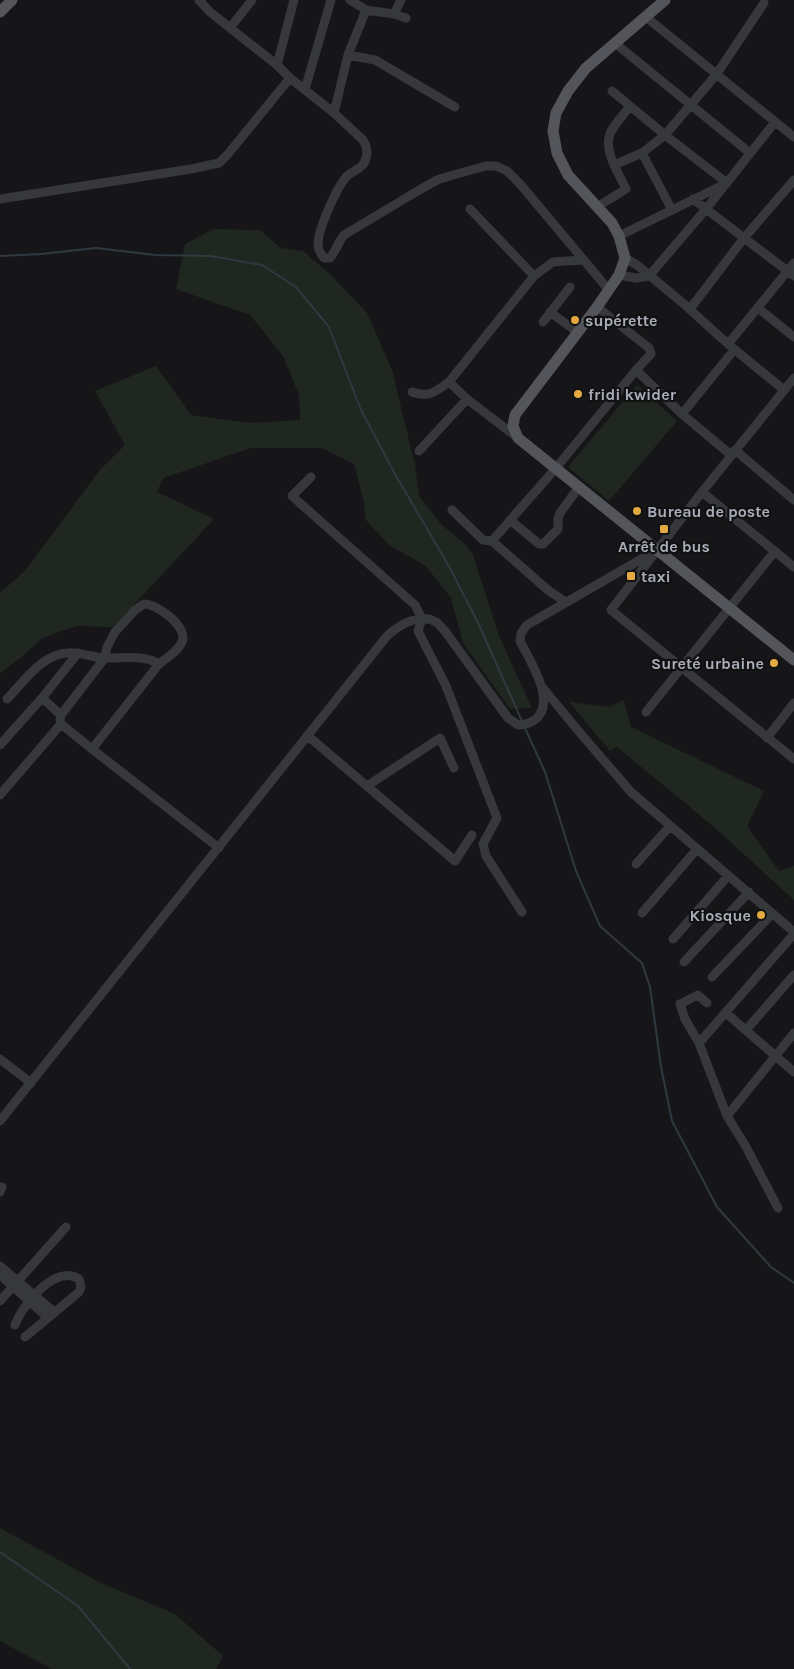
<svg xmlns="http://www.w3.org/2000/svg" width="794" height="1669" font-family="Karla,sans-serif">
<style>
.green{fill:#202721}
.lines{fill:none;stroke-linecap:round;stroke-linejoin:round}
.stream{stroke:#30393f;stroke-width:2}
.minor{stroke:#37383c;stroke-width:9}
.major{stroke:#53555b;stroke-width:11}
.poi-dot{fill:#e3aa42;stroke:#111113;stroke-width:2}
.labels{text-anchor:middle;stroke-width:4.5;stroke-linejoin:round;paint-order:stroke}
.poi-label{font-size:16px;font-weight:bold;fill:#a9adb7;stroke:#111113;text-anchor:start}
</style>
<rect width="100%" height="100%" fill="#161618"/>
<path class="green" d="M 213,229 L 260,230 L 281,248 L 303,251 L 329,273 L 367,313 L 392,370 L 415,465 L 419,496 L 442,525 L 467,546 L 473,555 L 499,636 L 532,708 L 510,709 L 463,643 L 451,598 L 426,566 L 389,545 L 366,520 L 364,502 L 354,464 L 322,448 L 251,448 L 163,478 L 157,492 L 214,519 L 113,627 L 77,626 L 42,638 L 23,656 L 0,673 L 0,593 L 25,571 L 99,471 L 125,445 L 95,391 L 156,366 L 191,415 L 249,423 L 300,420 L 299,395 L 283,356 L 250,315 L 176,289 L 185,244 Z
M 637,385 L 677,421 L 609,501 L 568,467 Z
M 624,700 L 631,727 L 764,791 L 747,826 L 779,871 L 794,866 L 794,900 L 713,826 L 617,747 L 610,751 L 569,702 L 609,707 Z
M 0,1528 L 99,1582 L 175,1614 L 223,1656 L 216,1669 L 52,1669 L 0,1641 Z"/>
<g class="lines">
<path class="stream" d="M 0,256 L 41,254 L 96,248 L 155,255 L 211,256 L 262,265 L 296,287 L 329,327 L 361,410 L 395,474 L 450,568 L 479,625 L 522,721
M 525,728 L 545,772 L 576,871 L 600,926 L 642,963 L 650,987 L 661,1067 L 672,1121 L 717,1207 L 771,1267 L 794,1283
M 0,1552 L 78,1606 L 130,1669"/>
<path class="minor" d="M 199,0 L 210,12 L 277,65 L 290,78 L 334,113 L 363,140 C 366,145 368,152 366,158 C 364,168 354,170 347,176 C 337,187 318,229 318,244 C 318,249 320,253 324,258 L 330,258 C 336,251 338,242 344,235 L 421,189 L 437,180 L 453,175 L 486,166 L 496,166 L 507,171 L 521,185 L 608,289
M 350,0 L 366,10 L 394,14 L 406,18
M 394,14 L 401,0
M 646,17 L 794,137
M 230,28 L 252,0
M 616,44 L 750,153
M 348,55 L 375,60 L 455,107
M 277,65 L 294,0
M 305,89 L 331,0
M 612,91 L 665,135 L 727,183 L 619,236
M 334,113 L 348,55 L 366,10
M 642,153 L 665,135 L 716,75 L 764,3
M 614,165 C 601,134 612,130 630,106
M 0,199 L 191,169 L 219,163 L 228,154 L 290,78
M 693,199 L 794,276
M 597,207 L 626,189 L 614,165 L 642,153 L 672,210
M 470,209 L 534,276 L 553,262 L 582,260
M 625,258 L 637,265 L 690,309 L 744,238 L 794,180
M 619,275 L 636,278 L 649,276 L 706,209 L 775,122
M 686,306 L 728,344 L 784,390
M 597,307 L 649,348 L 651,354 L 636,370 L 682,414 L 731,455
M 758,308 L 794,337
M 550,312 L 577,332
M 543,322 L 570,287
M 728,344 L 794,263
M 449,382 L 467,399 L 518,438
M 412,392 C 429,398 435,392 449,382 L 534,276
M 682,414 L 734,350
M 735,450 L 794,500
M 419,451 L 467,399
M 311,477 L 292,496 L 415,605 L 422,619 L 418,631 L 446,686 L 497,818 L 483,844 L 486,856 L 522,912
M 702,492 L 794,378
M 452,510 L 483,540 L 492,541
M 510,520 L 539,544 L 543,544 L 558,529 L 558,519 L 560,513 L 579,487
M 794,567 L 702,492 L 611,610 L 794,759
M 566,602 L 549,591 L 492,541 L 556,468 L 636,370
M 542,687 L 581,734 L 631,792 L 794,932
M 7,699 C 25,680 46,649 75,653 C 87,654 98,659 110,658 C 127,658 145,655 159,664 L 92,749 L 219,848
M 646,712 L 775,551
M 61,715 L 42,698 L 78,653
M 308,736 L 455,861 L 472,835
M 767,738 L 794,703
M 0,745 L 42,698
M 92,749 L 61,724 L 60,720 L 61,715 L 104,659 L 107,647 L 115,632 L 135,610 L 144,604 C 156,603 189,627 182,642 C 178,651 167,658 159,664
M 367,786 L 440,738 L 454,768
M 0,795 L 61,724
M 636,864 L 670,826
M 642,913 L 697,849
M 673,939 L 728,876
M 684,962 L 749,892
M 712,977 L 772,914
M 707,1003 L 698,995 L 680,1004 L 685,1019 L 699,1043 L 727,1116 L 745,1145 L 778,1208
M 726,1013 L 794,1072
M 746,1030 L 794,975
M 699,1043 L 794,934
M 0,1059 L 31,1083
M 727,1116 L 794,1033
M 0,1121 L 387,636 C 399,625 420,612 436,622 C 439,624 442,628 445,631 L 508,718 L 518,725 C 521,725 526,724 529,723 C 562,709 530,661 520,641 L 521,633 L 527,625 L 657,550
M 0,1192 L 2,1187
M 0,1266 L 54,1312
M 0,1275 L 48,1318
M 0,1301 L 66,1227
M 15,1325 C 22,1306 55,1263 79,1279 L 81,1287 L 79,1292 L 25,1337"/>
<path class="major" d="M 665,0 L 586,68 L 568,91 L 556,113 L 553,131 L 557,153 L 568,175 L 612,223 L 619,236 L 625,258 L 619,275 L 597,307 L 515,415 L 513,426 L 518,438 L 794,660
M 0,12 L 12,0"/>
</g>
<g class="poi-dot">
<circle cx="575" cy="320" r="5"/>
<circle cx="578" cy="394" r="5"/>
<circle cx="637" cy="511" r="5"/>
<rect x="659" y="524" width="10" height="10" rx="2.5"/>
<rect x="626" y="571" width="10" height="10" rx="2.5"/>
<circle cx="774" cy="663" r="5"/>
<circle cx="761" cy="915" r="5"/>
</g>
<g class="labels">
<g class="poi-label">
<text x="585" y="326">supérette</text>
<text x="588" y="400">fridi kwider</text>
<text x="647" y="517">Bureau de poste</text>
<text x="664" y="552" text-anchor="middle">Arrêt de bus</text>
<text x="641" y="582">taxi</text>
<text x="764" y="669" text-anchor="end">Sureté urbaine</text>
<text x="751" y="921" text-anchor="end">Kiosque</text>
</g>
</g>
</svg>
